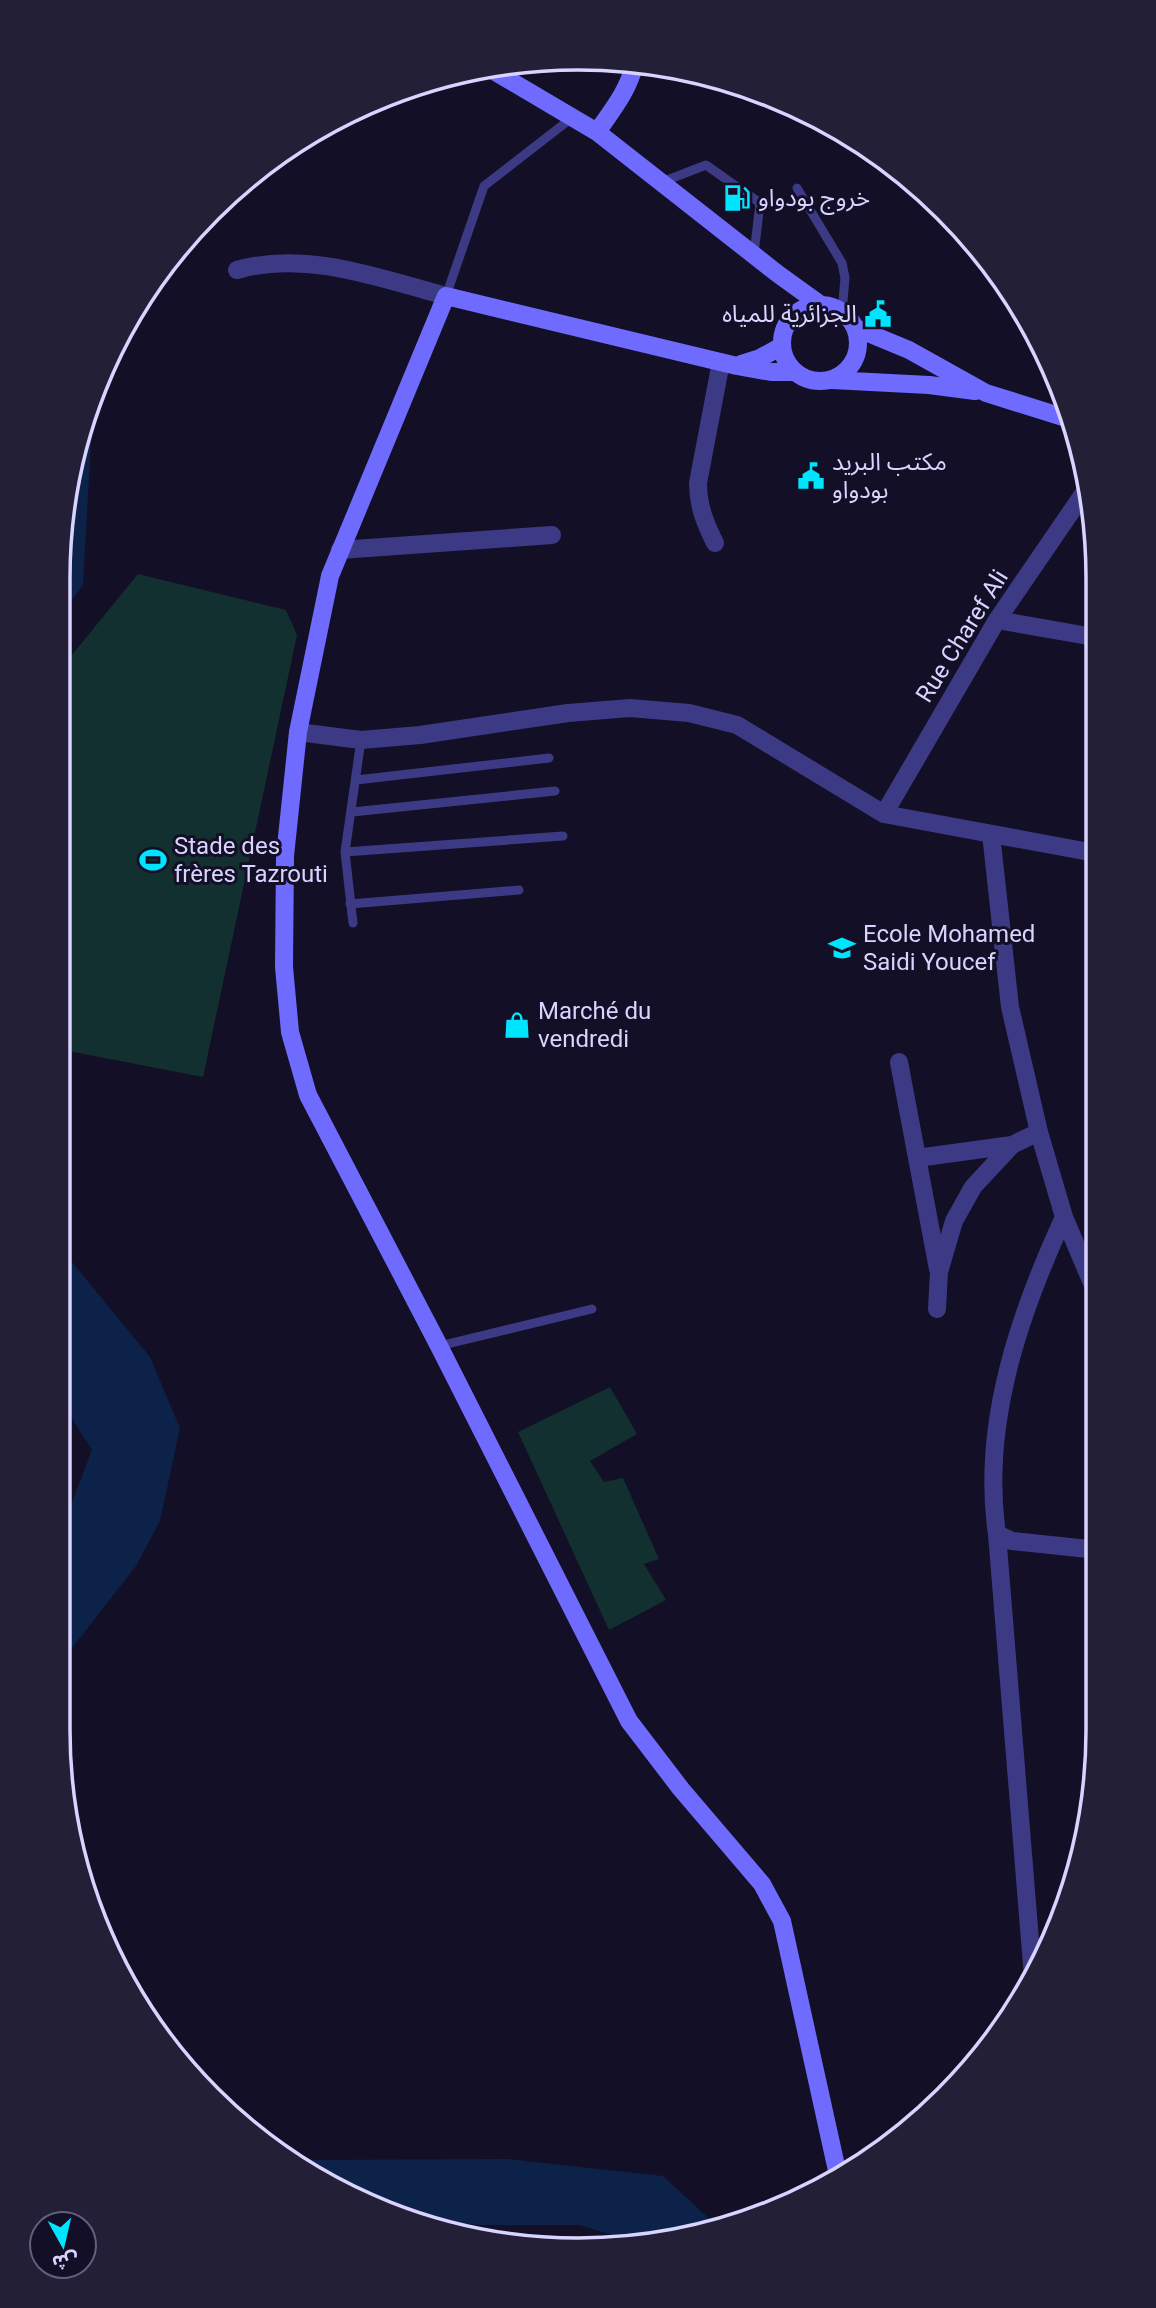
<svg xmlns="http://www.w3.org/2000/svg" width="1156" height="2308" font-family="Roboto,'Noto Sans Arabic',sans-serif">
<style>
.green{fill:#12302f}
.water{fill:#0c2248}
.lines{fill:none;stroke-linecap:round;stroke-linejoin:round}
.service{stroke:#3d3a85;stroke-width:9}
.minor{stroke:#3d3a85;stroke-width:18}
.secondary{stroke:#6f6bff;stroke-width:18}
.labels{text-anchor:middle;stroke-width:6;stroke-linejoin:round;paint-order:stroke}
.poi-label{font-size:24px;fill:#d9d4ff;stroke:#130f26;text-anchor:start}
.street-label{font-size:24px;fill:#d9d4ff;stroke:#130f26}
.rim{fill:none;stroke:#d9d4ff;stroke-width:3.5}
</style>
<rect width="100%" height="100%" fill="#130f26"/>
<path class="green" d="M 138,574 L 286,610 L 297,635 L 203,1077 L 58,1049 L 58,672 Z
M 610,1387 L 637,1434 L 590,1461 L 604,1482 L 623,1478 L 659,1559 L 644,1564 L 666,1600 L 609,1630 L 518,1432 Z"/>
<path class="water" d="M 94,390 L 83,585 L 58,619 L 58,578 L 68,476 Z
M 58,1245 L 150,1357 L 180,1428 L 160,1521 L 136,1566 L 58,1666 L 58,1538 L 92,1450 L 58,1397 Z
M 507,2159 L 663,2176 L 716,2225 L 646,2246 L 629,2245 L 628,2240 L 580,2225 L 483,2225 L 427,2222 L 318,2180 L 289,2160 Z"/>
<g class="lines">
<path class="service" d="M 662,182 L 706,165 L 760,203 L 754,254
M 797,188 L 842,263 L 845,278 L 842,312
M 446,296 L 484,186 L 573,117
M 356,780 L 549,758
M 352,812 L 555,791
M 345,852 L 563,836
M 350,904 L 519,890
M 353,923 L 345,852 L 361,740
M 439,1346 L 592,1309"/>
<path class="minor" d="M 237,270 C 306,250 379,278 446,296
M 715,543 C 705,523 698,506 698,483 L 721,362
M 340,550 L 552,535
M 997,620 L 1094,637
M 298,732 L 361,740 L 420,735 L 568,713 L 630,708 L 689,713 L 737,725 L 884,814 L 1095,853
M 884,814 L 997,620 L 1088,487
M 991,834 L 1010,1007 L 1039,1132 L 1064,1217 L 1092,1283
M 899,1062 L 938,1269
M 917,1158 L 1012,1145
M 937,1309 L 939,1272 L 954,1221 L 973,1187 L 1012,1145 L 1039,1132
M 997,1534 L 1012,1541 L 1098,1550
M 1033,1977 L 997,1534 C 981,1425 1019,1315 1064,1217"/>
<path class="secondary" d="M 487,67 L 597,132 L 778,274 L 821,305
M 597,132 C 613,109 628,91 635,63
M782 343a38 38 0 1 1 76 0a38 38 0 1 1-76 0Z
M 856,328 L 909,350 L 986,393 L 1069,419
M 741,364 L 760,358 L 782,346
M 795,372 L 771,372 L 737,366 L 446,296 L 330,576 L 298,732 L 285,856 L 284,967 L 290,1032 L 308,1095 L 439,1346 L 629,1721 L 681,1789 L 762,1884 L 782,1921 L 838,2175
M 832,380 L 929,385 L 975,391"/>
</g>
<defs>
<symbol id="fuel-bare" viewBox="-9 -9 18 18"><path d="M-5.5-6h7V0h2V4h1.3V-2.5L3-4.5l.8-.8L6-3V5H2.5V1h-1V6h-7ZM-4.2-4.7v3.2H.2V-4.7Z" fill="#00e5ff" stroke="#130f26" stroke-width="2.5" paint-order="stroke"/></symbol>
<symbol id="civic-bare" viewBox="-9 -9 18 18"><path d="M-.6-6.5H3V-4.5H.6V-3L4-1V1h2V6H-6V1h2V-1L-.6-3ZM-1.2 2.5V6h2.4V2.5Z" fill="#00e5ff" stroke="#130f26" stroke-width="2.5" paint-order="stroke"/></symbol>
<symbol id="stadium-bare" viewBox="-9 -9 18 18"><path d="M0-5a6.5 5 0 1 0 0 10a6.5 5 0 1 0 0-10ZM-3.5-1.8h7v3.6h-7Z" fill="#00e5ff" stroke="#130f26" stroke-width="2.5" paint-order="stroke"/></symbol>
<symbol id="school-bare" viewBox="-9 -9 18 18"><path d="M0-5L7-2L0 1L-7-2ZM-4 1L0 2.5L4 1V4Q0 6-4 4Z" fill="#00e5ff" stroke="#130f26" stroke-width="2.5" paint-order="stroke"/></symbol>
<symbol id="shop-bare" viewBox="-9 -9 18 18"><path d="M-5-2.5h2.3a2.7 3.5 0 0 1 5.4 0H5L5.5 6h-11ZM-1.5-2.5h3a1.5 2.3 0 0 0-3 0Z" fill="#00e5ff" stroke="#130f26" stroke-width="2.5" paint-order="stroke"/></symbol>
</defs>
<g fill-rule="evenodd">
<use href="#fuel-bare" x="718" y="179" width="38" height="38"/>
<use href="#civic-bare" x="859" y="295" width="38" height="38"/>
<use href="#civic-bare" x="792" y="457" width="38" height="38"/>
<use href="#stadium-bare" x="134" y="841" width="38" height="38"/>
<use href="#school-bare" x="823" y="929" width="38" height="38"/>
<use href="#shop-bare" x="498" y="1006" width="38" height="38"/>
</g>
<g class="labels">
<g class="poi-label">
<text x="758" y="206">خروج بودواو</text>
<text x="857" y="322" text-anchor="end">الجزائرية للمياه</text>
<text x="832" y="470">مكتب البريد<tspan x="832" dy="28">بودواو</tspan></text>
<text x="174" y="854">Stade des<tspan x="174" dy="28">frères Tazrouti</tspan></text>
<text x="863" y="942">Ecole Mohamed<tspan x="863" dy="28">Saidi Youcef</tspan></text>
<text x="538" y="1019">Marché du<tspan x="538" dy="28">vendredi</tspan></text>
</g>
<g class="street-label">
<text transform="translate(962 636) rotate(-58)" y="8">Rue Charef Ali</text>
</g>
</g>
<path d="M0 0H1156V2308H0ZM578 70H578A508 508 0 0 1 1086 578V1730A508 508 0 0 1 578 2238H578A508 508 0 0 1 70 1730V578A508 508 0 0 1 578 70Z" fill="#231f37" fill-rule="evenodd"/>
<path class="rim" d="M578 70H578A508 508 0 0 1 1086 578V1730A508 508 0 0 1 578 2238H578A508 508 0 0 1 70 1730V578A508 508 0 0 1 578 70Z"/>
<g transform="translate(63 2245) rotate(172)"><circle r="33" fill="#130f26" stroke="#625e7d" stroke-width="2"/>
<path d="M0-5L12 26L0 18L-12 26Z" fill="#00e5ff"/>
<text y="-10" font-size="19" font-weight="bold" text-anchor="middle" fill="#d9d4ff">ش</text>
</g>
</svg>
